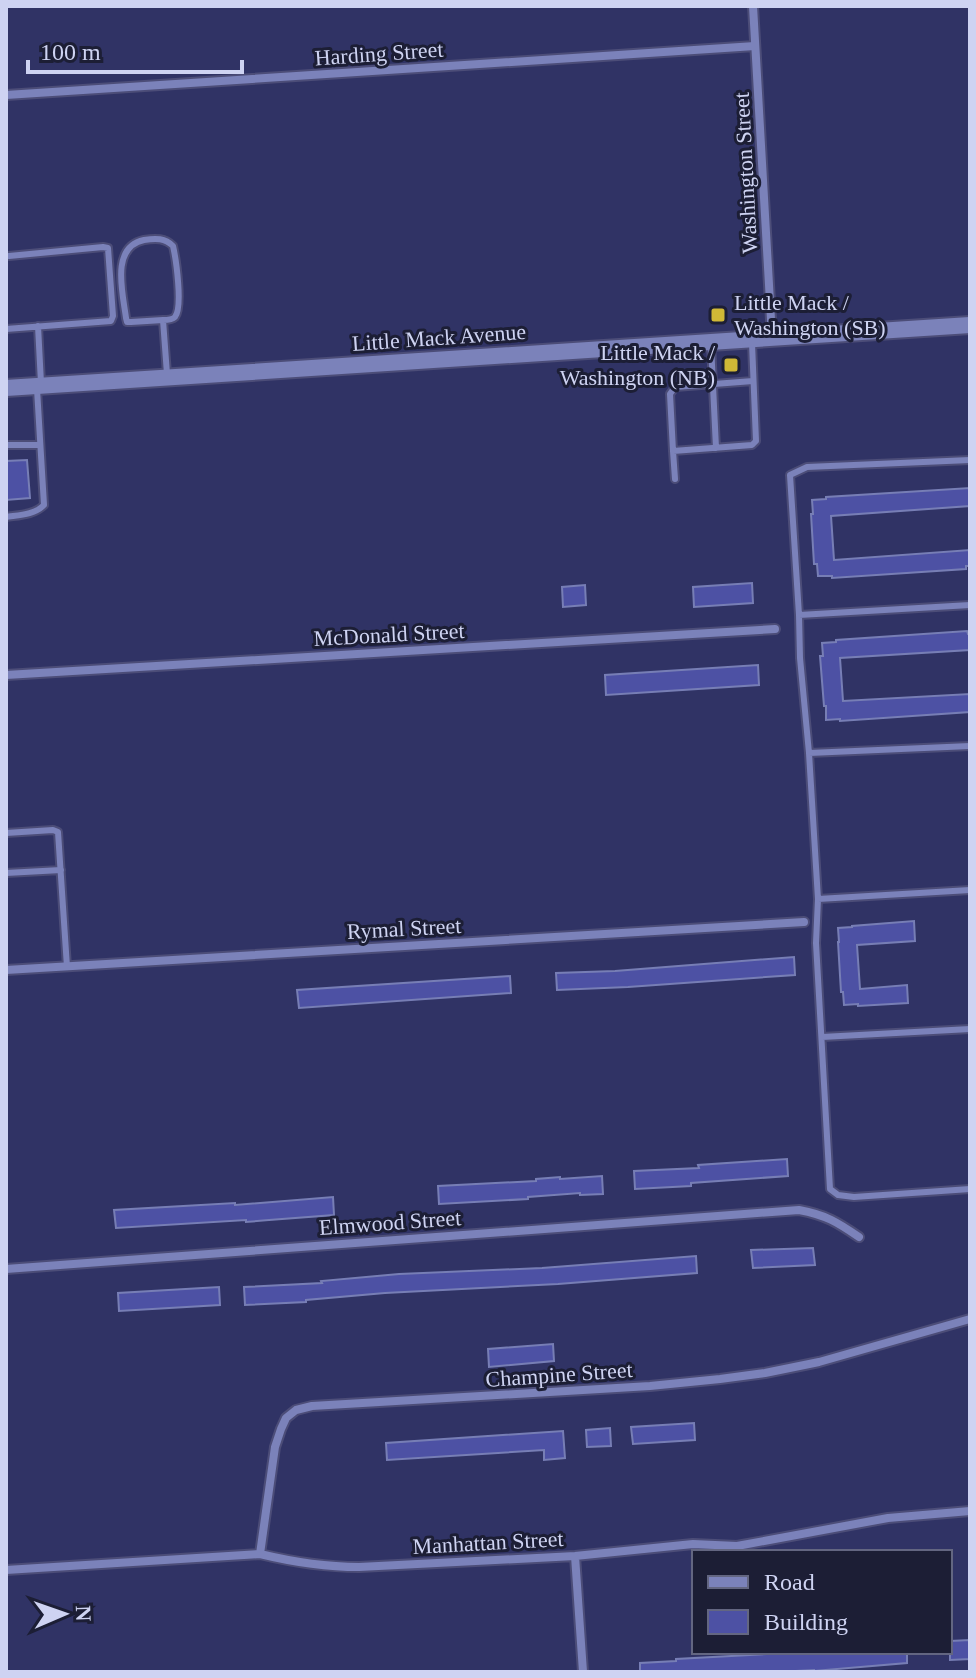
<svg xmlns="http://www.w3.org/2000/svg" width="976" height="1678" font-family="'Times New Roman',serif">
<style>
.building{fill:#4d51a4;stroke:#777eb5;stroke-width:2}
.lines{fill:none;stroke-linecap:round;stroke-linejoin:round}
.service-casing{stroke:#4c4d78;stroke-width:10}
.minor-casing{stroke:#4c4d78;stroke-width:12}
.secondary-casing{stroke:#4c4d78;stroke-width:20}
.service{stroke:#7b82ba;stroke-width:6}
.minor{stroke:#7b82ba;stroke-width:8}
.secondary{stroke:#7b82ba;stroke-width:16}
.poi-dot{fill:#d0b836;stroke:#1c1e35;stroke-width:3}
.labels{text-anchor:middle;stroke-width:6;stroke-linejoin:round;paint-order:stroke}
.street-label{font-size:22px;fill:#ced3f2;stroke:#1c1e35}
.poi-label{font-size:22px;fill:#ced3f2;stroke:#1c1e35;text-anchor:start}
</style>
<rect width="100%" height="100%" fill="#303365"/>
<path class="building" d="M 27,460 L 30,498 L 6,500 L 6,461 Z
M 970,488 L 970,506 L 831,516 L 834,560 L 970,550 L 970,566 L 966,566 L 966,569 L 832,578 L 832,576 L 818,576 L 817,564 L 814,564 L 811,514 L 813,514 L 812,500 L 826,499 L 826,497 Z
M 752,583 L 753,603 L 694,607 L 693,587 Z
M 585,585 L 586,605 L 563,607 L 562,587 Z
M 967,631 L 968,634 L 970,634 L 970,650 L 840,658 L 843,701 L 970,694 L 970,712 L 840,721 L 840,719 L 826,720 L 826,706 L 824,706 L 820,656 L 823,656 L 822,643 L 836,642 L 836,640 Z
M 758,665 L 759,685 L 606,695 L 605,675 Z
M 914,921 L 915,941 L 857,945 L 860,989 L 907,985 L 908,1003 L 858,1006 L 858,1004 L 844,1005 L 843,992 L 841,992 L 838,942 L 839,942 L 838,928 L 852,927 L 852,926 Z
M 794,957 L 795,975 L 628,987 L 557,990 L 556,973 L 615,971 Z
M 510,976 L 511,993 L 299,1008 L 297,990 Z
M 787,1159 L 788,1176 L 691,1183 L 691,1186 L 635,1189 L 634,1171 L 699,1168 L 698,1165 Z
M 602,1176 L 603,1194 L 580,1195 L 580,1193 L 528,1197 L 528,1199 L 439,1204 L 438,1186 L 536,1181 L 536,1179 L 560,1177 L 560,1179 Z
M 333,1197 L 334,1215 L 269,1220 L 246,1222 L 246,1220 L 116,1228 L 114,1210 L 235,1203 L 235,1205 Z
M 813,1248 L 815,1265 L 753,1268 L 751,1250 Z
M 696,1256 L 697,1273 L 558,1284 L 385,1293 L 306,1300 L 306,1302 L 245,1305 L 244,1287 L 322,1283 L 321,1281 L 399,1274 L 542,1268 Z
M 219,1287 L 220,1305 L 119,1311 L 118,1293 Z
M 553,1344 L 554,1361 L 489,1367 L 488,1349 Z
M 694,1423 L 695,1440 L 633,1444 L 631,1427 Z
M 610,1428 L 611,1446 L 587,1447 L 586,1430 Z
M 563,1431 L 565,1458 L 544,1460 L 544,1450 L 387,1460 L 386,1443 Z
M 970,1640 L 970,1659 L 950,1660 L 950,1641 Z
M 805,1652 L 907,1652 L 907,1663 L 814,1671 L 814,1670 L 776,1672 L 640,1672 L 640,1663 L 676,1661 L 676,1659 Z"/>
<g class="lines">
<defs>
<path id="service" d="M 163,320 L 131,322 L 127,322 L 126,318 C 123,294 110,247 144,240 C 156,238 165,238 173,246 C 176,259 183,307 175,317 C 172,320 167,320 163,320 L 167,374
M 38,326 L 41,383
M 6,329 L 111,321 L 113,316 L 108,248 L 103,247 L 9,256
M 752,343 L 756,441 L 752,445 L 673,451 L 670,394 L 675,387 L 753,381
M 711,344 L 716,448
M 6,445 L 40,445
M 673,451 L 675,479
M 970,460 L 807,467 L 790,475 L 799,615 L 800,658 L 809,753 L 818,899 L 816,943 L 830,1189 L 838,1195 L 854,1197 L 970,1189
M 6,517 C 19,515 34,515 44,505 L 37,389
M 799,615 L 970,605
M 809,753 L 970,746
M 6,833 L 53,830 L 58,832 L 67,967
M 6,873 L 61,870
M 818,899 L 970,890
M 822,1037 L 970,1029"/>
<path id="minor" d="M 753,6 L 772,337
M 6,95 L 755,46
M 6,675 L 775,629
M 6,970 L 804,922
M 6,1269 L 799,1210 C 826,1215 837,1222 859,1237
M 260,1554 L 275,1447 L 281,1429 L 286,1418 L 296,1410 L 312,1406 L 650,1386 L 720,1379 L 765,1373 L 819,1362 L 970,1319
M 575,1556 L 583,1672
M 6,1570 L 260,1554 C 293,1562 325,1567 359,1567 L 575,1556 L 693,1544 L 737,1546 L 888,1518 L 970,1511"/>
<path id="secondary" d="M 6,388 L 970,325"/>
</defs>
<use href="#service" class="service-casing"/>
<use href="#minor" class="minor-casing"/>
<use href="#secondary" class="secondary-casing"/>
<use href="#service" class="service"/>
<use href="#minor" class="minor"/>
<use href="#secondary" class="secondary"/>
</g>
<g class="poi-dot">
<rect x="710" y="307" width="16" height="16" rx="4"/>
<rect x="723" y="357" width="16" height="16" rx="4"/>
</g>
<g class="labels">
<g class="street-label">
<text transform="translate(379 53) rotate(-4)" y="8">Harding Street</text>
<text transform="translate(745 173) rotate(-93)" y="8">Washington Street</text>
<text transform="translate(439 337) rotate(-4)" y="8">Little Mack Avenue</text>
<text transform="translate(389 634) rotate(-3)" y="8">McDonald Street</text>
<text transform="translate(404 928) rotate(-3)" y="8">Rymal Street</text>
<text transform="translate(390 1222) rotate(-4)" y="8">Elmwood Street</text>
<text transform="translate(559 1374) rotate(-4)" y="8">Champine Street</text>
<text transform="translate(488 1542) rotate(-3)" y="8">Manhattan Street</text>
</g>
<g class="poi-label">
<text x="734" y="310">Little Mack /<tspan x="734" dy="25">Washington (SB)</tspan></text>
<text x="715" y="360" text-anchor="end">Little Mack /<tspan x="715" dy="25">Washington (NB)</tspan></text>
</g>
</g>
<rect width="976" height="1678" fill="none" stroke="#ced3f2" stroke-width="16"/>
<rect x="692" y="1550" width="260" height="104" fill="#1c1e35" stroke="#636681" stroke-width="2"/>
<rect x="708" y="1576" width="40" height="12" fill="#7b82ba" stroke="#636681" stroke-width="2"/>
<text x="764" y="1590" font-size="24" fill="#ced3f2">Road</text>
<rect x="708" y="1610" width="40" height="24" fill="#4d51a4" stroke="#636681" stroke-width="2"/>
<text x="764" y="1630" font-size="24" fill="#ced3f2">Building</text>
<g transform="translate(64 1614) rotate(88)" stroke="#1c1e35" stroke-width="6" paint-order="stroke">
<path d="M0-6L14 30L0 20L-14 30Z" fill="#ced3f2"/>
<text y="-12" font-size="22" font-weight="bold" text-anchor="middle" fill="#ced3f2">N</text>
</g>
<path d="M28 60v12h214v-12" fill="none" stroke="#ced3f2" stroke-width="4"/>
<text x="40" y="60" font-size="24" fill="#ced3f2" stroke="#1c1e35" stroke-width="6" paint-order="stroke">100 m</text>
</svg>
